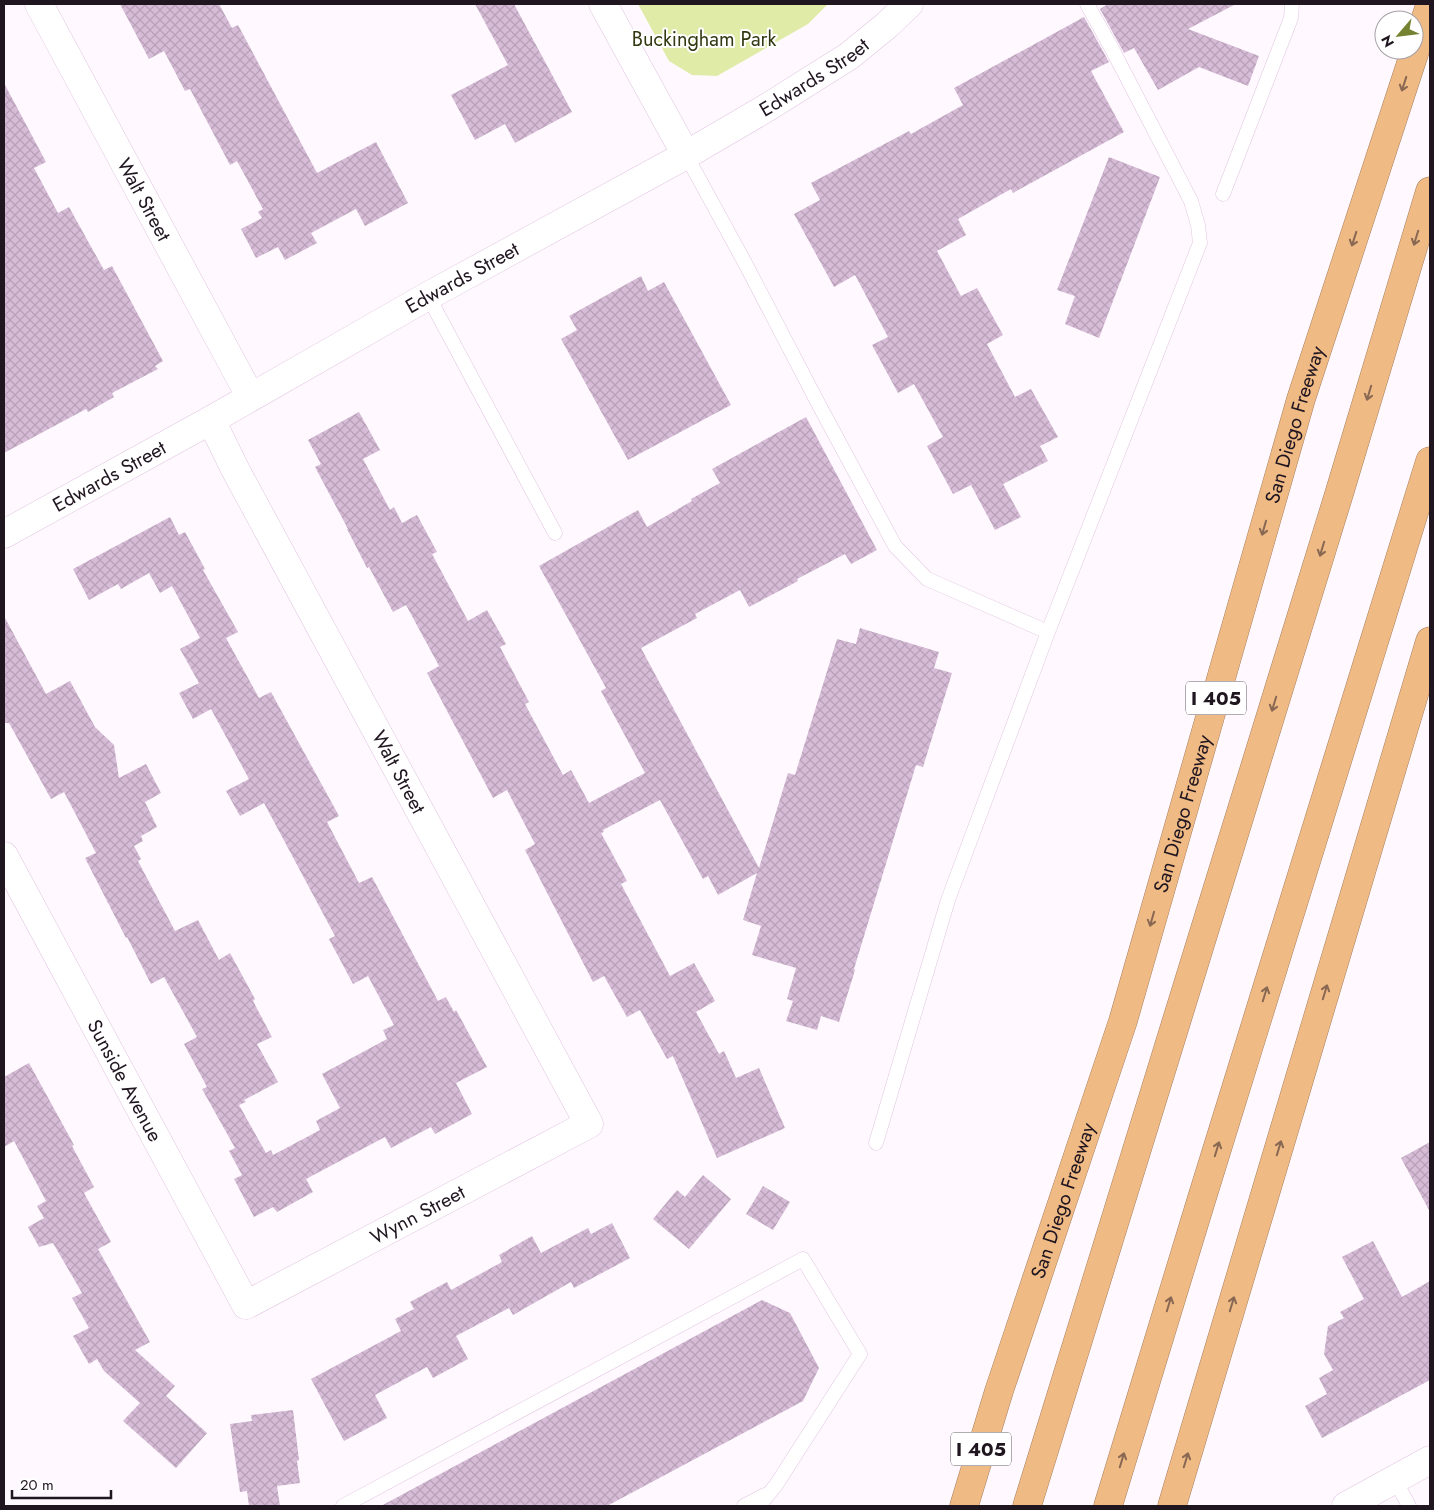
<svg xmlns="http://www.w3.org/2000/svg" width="1434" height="1510" font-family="Jost,sans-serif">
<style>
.park{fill:#e0eba7}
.building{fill:url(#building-cross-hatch)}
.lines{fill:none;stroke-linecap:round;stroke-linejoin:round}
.lane-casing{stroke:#e0c5e1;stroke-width:15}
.street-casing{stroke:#e0c5e1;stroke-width:29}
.secondary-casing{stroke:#e0c5e1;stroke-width:29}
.highway-casing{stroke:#a78162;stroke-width:29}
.lane{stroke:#fff;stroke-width:14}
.street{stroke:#fff;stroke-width:28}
.secondary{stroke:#fff;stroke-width:28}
.highway{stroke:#f0ba85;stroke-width:28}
.oneway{stroke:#886852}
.labels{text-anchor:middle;stroke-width:4;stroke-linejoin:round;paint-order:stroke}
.shield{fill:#fff;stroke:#635c63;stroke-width:1}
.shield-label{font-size:19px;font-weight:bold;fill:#201620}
.park-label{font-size:20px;fill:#333812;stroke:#fff}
.street-label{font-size:20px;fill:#201620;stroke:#fff}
</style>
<defs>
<pattern id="building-cross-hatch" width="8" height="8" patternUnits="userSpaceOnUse" patternTransform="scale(1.25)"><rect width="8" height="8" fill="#d7bcd7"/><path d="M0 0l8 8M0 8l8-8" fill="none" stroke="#b8a1b8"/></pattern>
</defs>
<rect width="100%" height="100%" fill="#fff9ff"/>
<path class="park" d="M 638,4 L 828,4 L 808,24 L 717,76 L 692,75 L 669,61 Z"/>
<path class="building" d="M 120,4 L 219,4 L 232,28 L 238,25 L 317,173 L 376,142 L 408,203 L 365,226 L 356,209 L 311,233 L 317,243 L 285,260 L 278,247 L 256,258 L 241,229 L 262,218 L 258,212 L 263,209 L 237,161 L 230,165 L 190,89 L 185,91 L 164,51 L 149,59 Z
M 475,4 L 514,4 L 572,112 L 515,143 L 505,124 L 475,140 L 451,95 L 508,65 Z
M 1108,4 L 1236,4 L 1188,29 L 1259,56 L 1248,86 L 1199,67 L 1158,90 L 1134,48 L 1124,53 L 1100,9 Z
M 1084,17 L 1109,62 L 1091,71 L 1124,132 L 1013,193 L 1011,189 L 958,219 L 966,235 L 937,251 L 961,296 L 977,288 L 1003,335 L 987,344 L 1015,397 L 1031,389 L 1058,437 L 1040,446 L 1048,461 L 1003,484 L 1021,517 L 995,530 L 971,485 L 953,494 L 927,446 L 943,437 L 914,384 L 898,393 L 872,345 L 888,337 L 855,275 L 834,287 L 794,214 L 820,200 L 811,183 L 909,131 L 911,134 L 963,105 L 954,88 Z
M 4,83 L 46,162 L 34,168 L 58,213 L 69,207 L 104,270 L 112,266 L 163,361 L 155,366 L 158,369 L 112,393 L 114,397 L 88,412 L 86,409 L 4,453 Z
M 1109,157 L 1160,177 L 1099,338 L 1065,324 L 1075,296 L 1057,290 Z
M 641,276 L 648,291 L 664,282 L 731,405 L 628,460 L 561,339 L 577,330 L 569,316 Z
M 359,412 L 380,450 L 363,459 L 390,510 L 394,507 L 402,523 L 417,515 L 437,552 L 432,554 L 468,621 L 487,610 L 506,644 L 500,647 L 529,702 L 525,704 L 563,775 L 571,770 L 589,803 L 645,773 L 601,691 L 606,688 L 539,566 L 638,510 L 647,527 L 692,501 L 691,499 L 720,483 L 712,469 L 806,417 L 877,550 L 851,564 L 845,554 L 797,579 L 798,581 L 749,607 L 740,590 L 695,614 L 697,618 L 641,648 L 759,868 L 788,773 L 795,775 L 837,639 L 856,644 L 860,628 L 909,643 L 939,652 L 934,668 L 952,673 L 923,767 L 916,765 L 854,969 L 855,970 L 839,1022 L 821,1016 L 817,1030 L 786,1021 L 793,1001 L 787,999 L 796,968 L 752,955 L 761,926 L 743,920 L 757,873 L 718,895 L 708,876 L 703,879 L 660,800 L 603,830 L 604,832 L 601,833 L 627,881 L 621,884 L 670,976 L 694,963 L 715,1001 L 696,1012 L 719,1054 L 724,1051 L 736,1078 L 759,1068 L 785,1128 L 717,1158 L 673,1056 L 667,1059 L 640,1010 L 627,1017 L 604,976 L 593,982 L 525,850 L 535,844 L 507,790 L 493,798 L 427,673 L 439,666 L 406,605 L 393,612 L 369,567 L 367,568 L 347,529 L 348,529 L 315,467 L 321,464 L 308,440 Z
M 170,517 L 179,535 L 185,532 L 205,569 L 203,570 L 238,632 L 226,638 L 259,698 L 271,692 L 339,816 L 327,822 L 359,883 L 372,877 L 438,1001 L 446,997 L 454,1012 L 456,1010 L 487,1067 L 456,1083 L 472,1114 L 435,1134 L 431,1127 L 391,1148 L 385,1137 L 306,1179 L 313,1192 L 277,1212 L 273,1207 L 254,1217 L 234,1179 L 242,1175 L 229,1151 L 235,1148 L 202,1089 L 207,1087 L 184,1044 L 197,1037 L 164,977 L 151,984 L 127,937 L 126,938 L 85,858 L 96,853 L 64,792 L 51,799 L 9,723 L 4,723 L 4,616 L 46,694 L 70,681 L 95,727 L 114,745 L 119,778 L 146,764 L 161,793 L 145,802 L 157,827 L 141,836 L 143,841 L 134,846 L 141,859 L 138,861 L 175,931 L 198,920 L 219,960 L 230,953 L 255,999 L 253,1001 L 272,1037 L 257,1044 L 278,1082 L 244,1100 L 246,1102 L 239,1105 L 266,1153 L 271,1150 L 273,1155 L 320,1130 L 316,1121 L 340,1108 L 322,1074 L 387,1039 L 383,1030 L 394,1025 L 368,976 L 353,984 L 329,939 L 335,936 L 264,803 L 240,816 L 226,791 L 249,779 L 211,709 L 193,719 L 179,693 L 199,683 L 180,649 L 200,638 L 172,586 L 160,593 L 149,573 L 121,589 L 118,584 L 89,600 L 73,569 Z
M 29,1063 L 74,1145 L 72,1146 L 94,1187 L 84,1193 L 111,1242 L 98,1249 L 150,1342 L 135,1350 L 175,1386 L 166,1396 L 207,1433 L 176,1468 L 123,1421 L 140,1403 L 104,1371 L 97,1359 L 89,1364 L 73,1336 L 89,1328 L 72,1298 L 82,1293 L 53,1243 L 39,1247 L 28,1227 L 44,1218 L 37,1206 L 46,1201 L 14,1141 L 4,1147 L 4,1077 Z
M 1430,1142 L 1430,1212 L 1401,1158 Z
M 703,1175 L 731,1199 L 689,1249 L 653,1219 L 677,1190 L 685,1197 Z
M 763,1186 L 790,1202 L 773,1230 L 746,1214 Z
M 612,1223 L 630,1258 L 574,1288 L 571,1282 L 513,1315 L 509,1308 L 456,1336 L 468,1359 L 433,1378 L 427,1367 L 375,1395 L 387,1418 L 344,1441 L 311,1379 L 401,1331 L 395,1319 L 414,1309 L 410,1302 L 447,1282 L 451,1290 L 502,1262 L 499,1255 L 532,1236 L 541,1253 L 588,1228 L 591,1234 Z
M 1373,1241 L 1402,1297 L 1430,1281 L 1430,1380 L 1322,1438 L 1305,1406 L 1327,1394 L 1319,1378 L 1333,1370 L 1324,1354 L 1328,1326 L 1344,1318 L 1340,1312 L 1364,1299 L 1342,1257 Z
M 762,1300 L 790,1313 L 819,1368 L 803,1401 L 607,1506 L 381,1506 Z
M 293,1410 L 299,1460 L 297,1461 L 300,1483 L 277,1486 L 280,1506 L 249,1506 L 247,1491 L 240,1492 L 230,1424 L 252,1421 L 251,1415 Z"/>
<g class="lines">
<defs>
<path id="lane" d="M 686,155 L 745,263 L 819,405 L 895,546 L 927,579 L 1048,632
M 1223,194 L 1291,18 L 1292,4
M 428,296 L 555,533
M 876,1143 L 948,900 L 1048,632 L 1200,243 L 1198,225 L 1191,201 L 1111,47 L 1087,4
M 1395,1480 L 1409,1506
M 343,1506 L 803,1259 L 860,1354 L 776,1485 L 759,1506
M 744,1506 L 765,1495"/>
<g id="street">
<path id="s1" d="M 39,4 L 250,396"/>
<path d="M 603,4 L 686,155"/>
<path id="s2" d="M 4,856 L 246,1305 L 589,1124 L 235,469 L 211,420"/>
<path d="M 1346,1506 L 1430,1460"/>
</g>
<g id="secondary">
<path id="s3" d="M 4,534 L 211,420 L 428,296 L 686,155 L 768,107 L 849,56 L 887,25 L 909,4"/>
</g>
<g id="highway">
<path id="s4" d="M 964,1506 L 999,1391 L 1123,1021 L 1301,399 L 1430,5"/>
<path d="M 1027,1506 L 1339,494 L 1430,191"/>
<path d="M 1108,1506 L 1201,1201 L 1430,461"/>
<path d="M 1172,1506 L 1430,641"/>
</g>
</defs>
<use href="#lane" class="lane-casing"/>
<use href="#street" class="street-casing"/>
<use href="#secondary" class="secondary-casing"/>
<use href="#highway" class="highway-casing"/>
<use href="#lane" class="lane"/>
<use href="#street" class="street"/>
<use href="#secondary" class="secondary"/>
<use href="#highway" class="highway"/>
</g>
<defs><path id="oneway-shaft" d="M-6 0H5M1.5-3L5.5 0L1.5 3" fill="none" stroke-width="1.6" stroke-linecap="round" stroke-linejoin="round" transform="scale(1.25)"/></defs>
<g class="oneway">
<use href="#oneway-shaft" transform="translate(1404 84) rotate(108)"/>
<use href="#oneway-shaft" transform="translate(1416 238) rotate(107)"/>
<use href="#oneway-shaft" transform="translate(1354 239) rotate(108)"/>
<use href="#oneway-shaft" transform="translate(1369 393) rotate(107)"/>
<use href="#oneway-shaft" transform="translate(1264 528) rotate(106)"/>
<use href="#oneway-shaft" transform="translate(1322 549) rotate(107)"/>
<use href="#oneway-shaft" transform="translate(1274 704) rotate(107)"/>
<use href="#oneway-shaft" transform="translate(1152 919) rotate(106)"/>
<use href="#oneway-shaft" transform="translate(1325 992) rotate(-73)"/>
<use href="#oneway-shaft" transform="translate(1265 994) rotate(-73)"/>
<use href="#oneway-shaft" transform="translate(1279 1148) rotate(-73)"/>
<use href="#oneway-shaft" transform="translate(1217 1149) rotate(-73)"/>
<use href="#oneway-shaft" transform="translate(1169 1304) rotate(-73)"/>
<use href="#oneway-shaft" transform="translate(1232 1304) rotate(-73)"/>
<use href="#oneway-shaft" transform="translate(1122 1460) rotate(-73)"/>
<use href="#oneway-shaft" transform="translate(1186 1460) rotate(-73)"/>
</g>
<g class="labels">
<g class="shield">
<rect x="1186" y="681.5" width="60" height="33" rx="4"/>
<rect x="951" y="1432.5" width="60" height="33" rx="4"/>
</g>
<g class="shield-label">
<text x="1216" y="705">I 405</text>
<text x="981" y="1456">I 405</text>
</g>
<g class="park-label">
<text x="704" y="46">Buckingham Park</text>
</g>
<g class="street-label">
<text dy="7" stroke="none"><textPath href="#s3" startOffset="930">Edwards Street</textPath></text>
<text dy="7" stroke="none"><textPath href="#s1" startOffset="222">Walt Street</textPath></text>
<text dy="7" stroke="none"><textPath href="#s3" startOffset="525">Edwards Street</textPath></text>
<text dy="7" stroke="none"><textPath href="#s4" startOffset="1131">San Diego Freeway</textPath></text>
<text dy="7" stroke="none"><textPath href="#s3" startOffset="120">Edwards Street</textPath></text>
<text transform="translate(399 772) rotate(62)" y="7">Walt Street</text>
<text dy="7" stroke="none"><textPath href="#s4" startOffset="726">San Diego Freeway</textPath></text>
<text dy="7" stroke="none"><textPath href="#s2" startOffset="255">Sunside Avenue</textPath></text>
<text dy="7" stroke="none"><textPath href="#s4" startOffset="321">San Diego Freeway</textPath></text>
<text dy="7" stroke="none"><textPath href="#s2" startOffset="704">Wynn Street</textPath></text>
</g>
</g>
<rect width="1434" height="1510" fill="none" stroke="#201620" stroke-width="10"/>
<g transform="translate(1399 35) rotate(242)"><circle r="24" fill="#ffffff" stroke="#a6a2a6"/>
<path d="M0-4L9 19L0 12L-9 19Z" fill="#758331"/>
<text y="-8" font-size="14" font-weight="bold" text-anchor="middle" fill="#201620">N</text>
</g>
<path d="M12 1490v8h99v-8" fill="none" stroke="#201620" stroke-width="2.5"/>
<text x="20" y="1490" font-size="15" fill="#201620" stroke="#ffffff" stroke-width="4" paint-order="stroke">20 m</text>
</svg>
